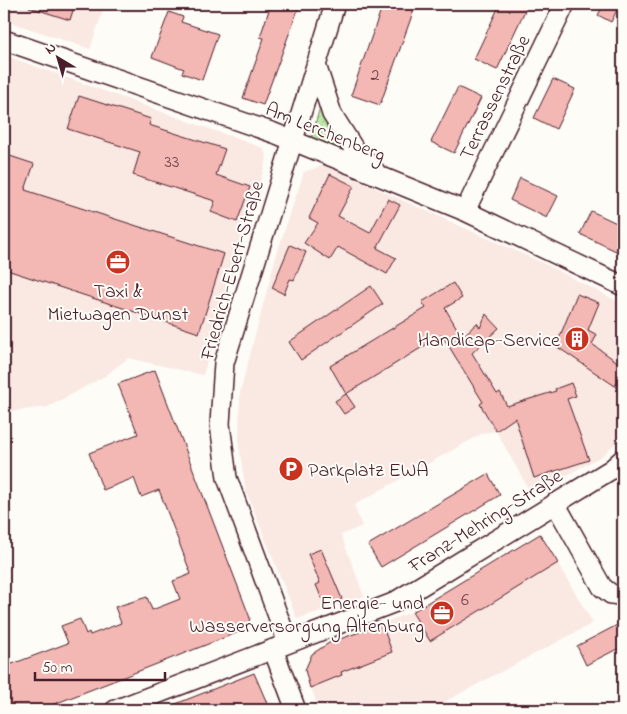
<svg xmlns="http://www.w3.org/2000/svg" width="627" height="714" font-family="'Indie Flower',sans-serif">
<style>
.built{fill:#fae8e3}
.grass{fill:url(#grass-dots);stroke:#828469}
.building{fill:#f4b8b4;stroke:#4a1f2b}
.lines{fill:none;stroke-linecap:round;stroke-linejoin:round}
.minor-casing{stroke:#4a1f2b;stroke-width:22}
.minor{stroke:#fdfcf7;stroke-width:19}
.labels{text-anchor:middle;stroke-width:4;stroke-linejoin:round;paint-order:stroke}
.number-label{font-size:18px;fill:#74454d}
.street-label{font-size:20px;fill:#4a1f2b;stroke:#fdfcf7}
.poi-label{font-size:20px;fill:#4a1f2b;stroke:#fdfcf7;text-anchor:end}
</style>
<defs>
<pattern id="grass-dots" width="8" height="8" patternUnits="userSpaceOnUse" patternTransform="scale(1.25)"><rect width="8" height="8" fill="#bbe9a7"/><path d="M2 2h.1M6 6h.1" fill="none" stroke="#a2c790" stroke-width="1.8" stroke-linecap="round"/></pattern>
</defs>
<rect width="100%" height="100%" fill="#fdfcf7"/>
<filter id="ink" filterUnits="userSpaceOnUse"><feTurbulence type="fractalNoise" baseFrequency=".02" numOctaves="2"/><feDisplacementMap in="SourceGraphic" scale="10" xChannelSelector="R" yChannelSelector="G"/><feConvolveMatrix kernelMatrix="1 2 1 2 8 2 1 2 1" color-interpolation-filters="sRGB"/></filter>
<g filter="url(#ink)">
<path class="built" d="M 4,4 L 105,4 L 90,49 L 4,20 Z
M 4,55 L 263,148 L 267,158 L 203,375 L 128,358 L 105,376 L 48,407 L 4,412 Z
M 324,165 L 543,263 L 623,304 L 623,436 L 603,455 L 532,495 L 496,431 L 483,433 L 354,505 L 362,526 L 341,535 L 364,596 L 297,619 L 246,491 L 239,447 L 240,393 L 276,256 L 304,172 Z
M 540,534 L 593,623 L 446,701 L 442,710 L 319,710 L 305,670 L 312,654 L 329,643 L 412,612 Z"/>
<path class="grass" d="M 320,107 L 347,153 L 310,142 Z"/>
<path class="building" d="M 30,4 L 75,4 L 70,20 L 29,7 Z
M 271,4 L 300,4 L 263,105 L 243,98 L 264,38 L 260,37 Z
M 383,4 L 416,4 L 380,105 L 351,95 Z
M 500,4 L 528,4 L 497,70 L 474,59 Z
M 604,4 L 618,8 L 611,22 L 598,15 Z
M 169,12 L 183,17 L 181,22 L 218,34 L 202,80 L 182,73 L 184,69 L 152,57 Z
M 553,79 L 575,89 L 556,129 L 534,118 Z
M 458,87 L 481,98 L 454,153 L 431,142 Z
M 79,96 L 151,119 L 149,125 L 225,149 L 216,175 L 250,187 L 237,222 L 211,212 L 215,201 L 133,175 L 140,152 L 68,129 Z
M 7,155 L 34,164 L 25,190 L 224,254 L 199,333 L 4,269 L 4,166 Z
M 330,174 L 354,186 L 338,216 L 370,233 L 388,199 L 400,205 L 377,248 L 396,258 L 387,274 L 338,247 L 330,260 L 304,243 L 318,223 L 309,218 Z
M 520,178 L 558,196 L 547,218 L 510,200 Z
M 591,211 L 623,226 L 623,241 L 618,252 L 580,234 Z
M 290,245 L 306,252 L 294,280 L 290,279 L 284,294 L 272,288 Z
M 453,283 L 462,298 L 445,308 L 462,337 L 477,323 L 480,328 L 486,314 L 499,328 L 472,353 L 497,394 L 500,392 L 507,406 L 556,391 L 555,389 L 571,383 L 576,396 L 567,399 L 589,460 L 534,478 L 515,418 L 496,431 L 480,404 L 483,402 L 442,335 L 346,394 L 330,366 L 426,308 L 422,302 Z
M 371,286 L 383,304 L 301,360 L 289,342 Z
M 577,294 L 599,303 L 588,330 L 597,335 L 592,344 L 623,366 L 623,374 L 615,386 L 556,346 Z
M 155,370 L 250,618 L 248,625 L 244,630 L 39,710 L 4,710 L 4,667 L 68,643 L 61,626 L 80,619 L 86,634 L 89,632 L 90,635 L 121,623 L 115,607 L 147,597 L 152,610 L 180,599 L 173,581 L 191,574 L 159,490 L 141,497 L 134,478 L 103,490 L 89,453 L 138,434 L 118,384 Z
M 346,394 L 355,407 L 344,414 L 335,401 Z
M 488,474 L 500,495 L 381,567 L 368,545 Z
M 540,534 L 558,563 L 430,641 L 412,612 Z
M 321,549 L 342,599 L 325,606 L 316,585 L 320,583 L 308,554 Z
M 623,622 L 623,646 L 586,665 L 577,646 Z
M 382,624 L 392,652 L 341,672 L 342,675 L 310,688 L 305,670 L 312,654 L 329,643 Z
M 254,673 L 270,710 L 163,710 L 163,709 Z"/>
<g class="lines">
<defs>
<path id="minor" d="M 4,40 L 274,133 L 465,211 L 623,286
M 316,65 L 332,114 L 354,149 L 375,171
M 465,211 L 565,4
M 555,503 L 602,587 L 611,594 L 623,596
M 288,643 L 227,478 L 220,424 L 224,363 L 335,4
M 273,649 L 296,710
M 115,710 L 393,603 L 612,469 L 623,459"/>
</defs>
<use href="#minor" class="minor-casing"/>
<use href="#minor" class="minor"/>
</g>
</g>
<defs>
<symbol id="office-disc" viewBox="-11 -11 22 22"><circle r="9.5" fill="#c8321e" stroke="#fdfcf7"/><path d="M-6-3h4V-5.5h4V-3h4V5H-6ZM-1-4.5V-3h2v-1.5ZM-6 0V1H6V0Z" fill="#fff"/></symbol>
<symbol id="building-disc" viewBox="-11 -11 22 22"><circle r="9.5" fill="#c8321e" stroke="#fdfcf7"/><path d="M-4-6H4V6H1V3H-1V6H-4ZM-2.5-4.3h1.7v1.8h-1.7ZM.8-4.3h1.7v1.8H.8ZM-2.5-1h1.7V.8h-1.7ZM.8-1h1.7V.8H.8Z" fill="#fff"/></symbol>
<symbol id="parking-disc" viewBox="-11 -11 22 22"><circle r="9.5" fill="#c8321e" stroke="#fdfcf7"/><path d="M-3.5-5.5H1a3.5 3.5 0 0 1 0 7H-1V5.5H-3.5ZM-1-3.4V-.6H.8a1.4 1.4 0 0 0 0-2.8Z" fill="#fff"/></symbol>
</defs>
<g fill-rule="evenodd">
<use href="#office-disc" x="104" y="248" width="28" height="28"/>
<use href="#building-disc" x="563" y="325" width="28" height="28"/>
<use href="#parking-disc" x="277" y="455" width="28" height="28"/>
<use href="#office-disc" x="428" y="599" width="28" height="28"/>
</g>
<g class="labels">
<g class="number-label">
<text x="375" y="80">2</text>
<text x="172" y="167">33</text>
<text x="465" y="605">6</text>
</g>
<g class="street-label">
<text transform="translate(494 97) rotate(-64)" y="7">Terrassenstraße</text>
<text transform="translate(326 131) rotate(22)" y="7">Am Lerchenberg</text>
<text transform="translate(231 270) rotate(-74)" y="7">Friedrich-Ebert-Straße</text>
<text transform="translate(485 520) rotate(-32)" y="7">Franz-Mehring-Straße</text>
</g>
<g class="poi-label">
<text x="118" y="297" text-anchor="middle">Taxi &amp;<tspan x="118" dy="23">Mietwagen Dunst</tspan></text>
<text x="560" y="346">Handicap-Service</text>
<text x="308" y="476" text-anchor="start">Parkplatz EWA</text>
<text x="424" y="609">Energie- und<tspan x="424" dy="23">Wasserversorgung Altenburg</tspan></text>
</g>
</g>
<rect width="627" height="714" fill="none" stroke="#fdfcf7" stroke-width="20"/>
<rect x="10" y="10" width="607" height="694" fill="none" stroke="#4a1f2b" stroke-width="2" filter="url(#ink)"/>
<g transform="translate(58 58) rotate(322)" stroke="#fdfcf7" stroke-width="4" paint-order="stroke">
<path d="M0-4L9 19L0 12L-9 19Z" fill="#4a1f2b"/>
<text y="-8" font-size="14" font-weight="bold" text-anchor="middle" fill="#4a1f2b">N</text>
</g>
<path d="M35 672v8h130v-8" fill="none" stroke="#4a1f2b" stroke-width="2.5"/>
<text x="42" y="672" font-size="15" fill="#4a1f2b" stroke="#fdfcf7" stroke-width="4" paint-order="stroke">50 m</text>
</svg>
